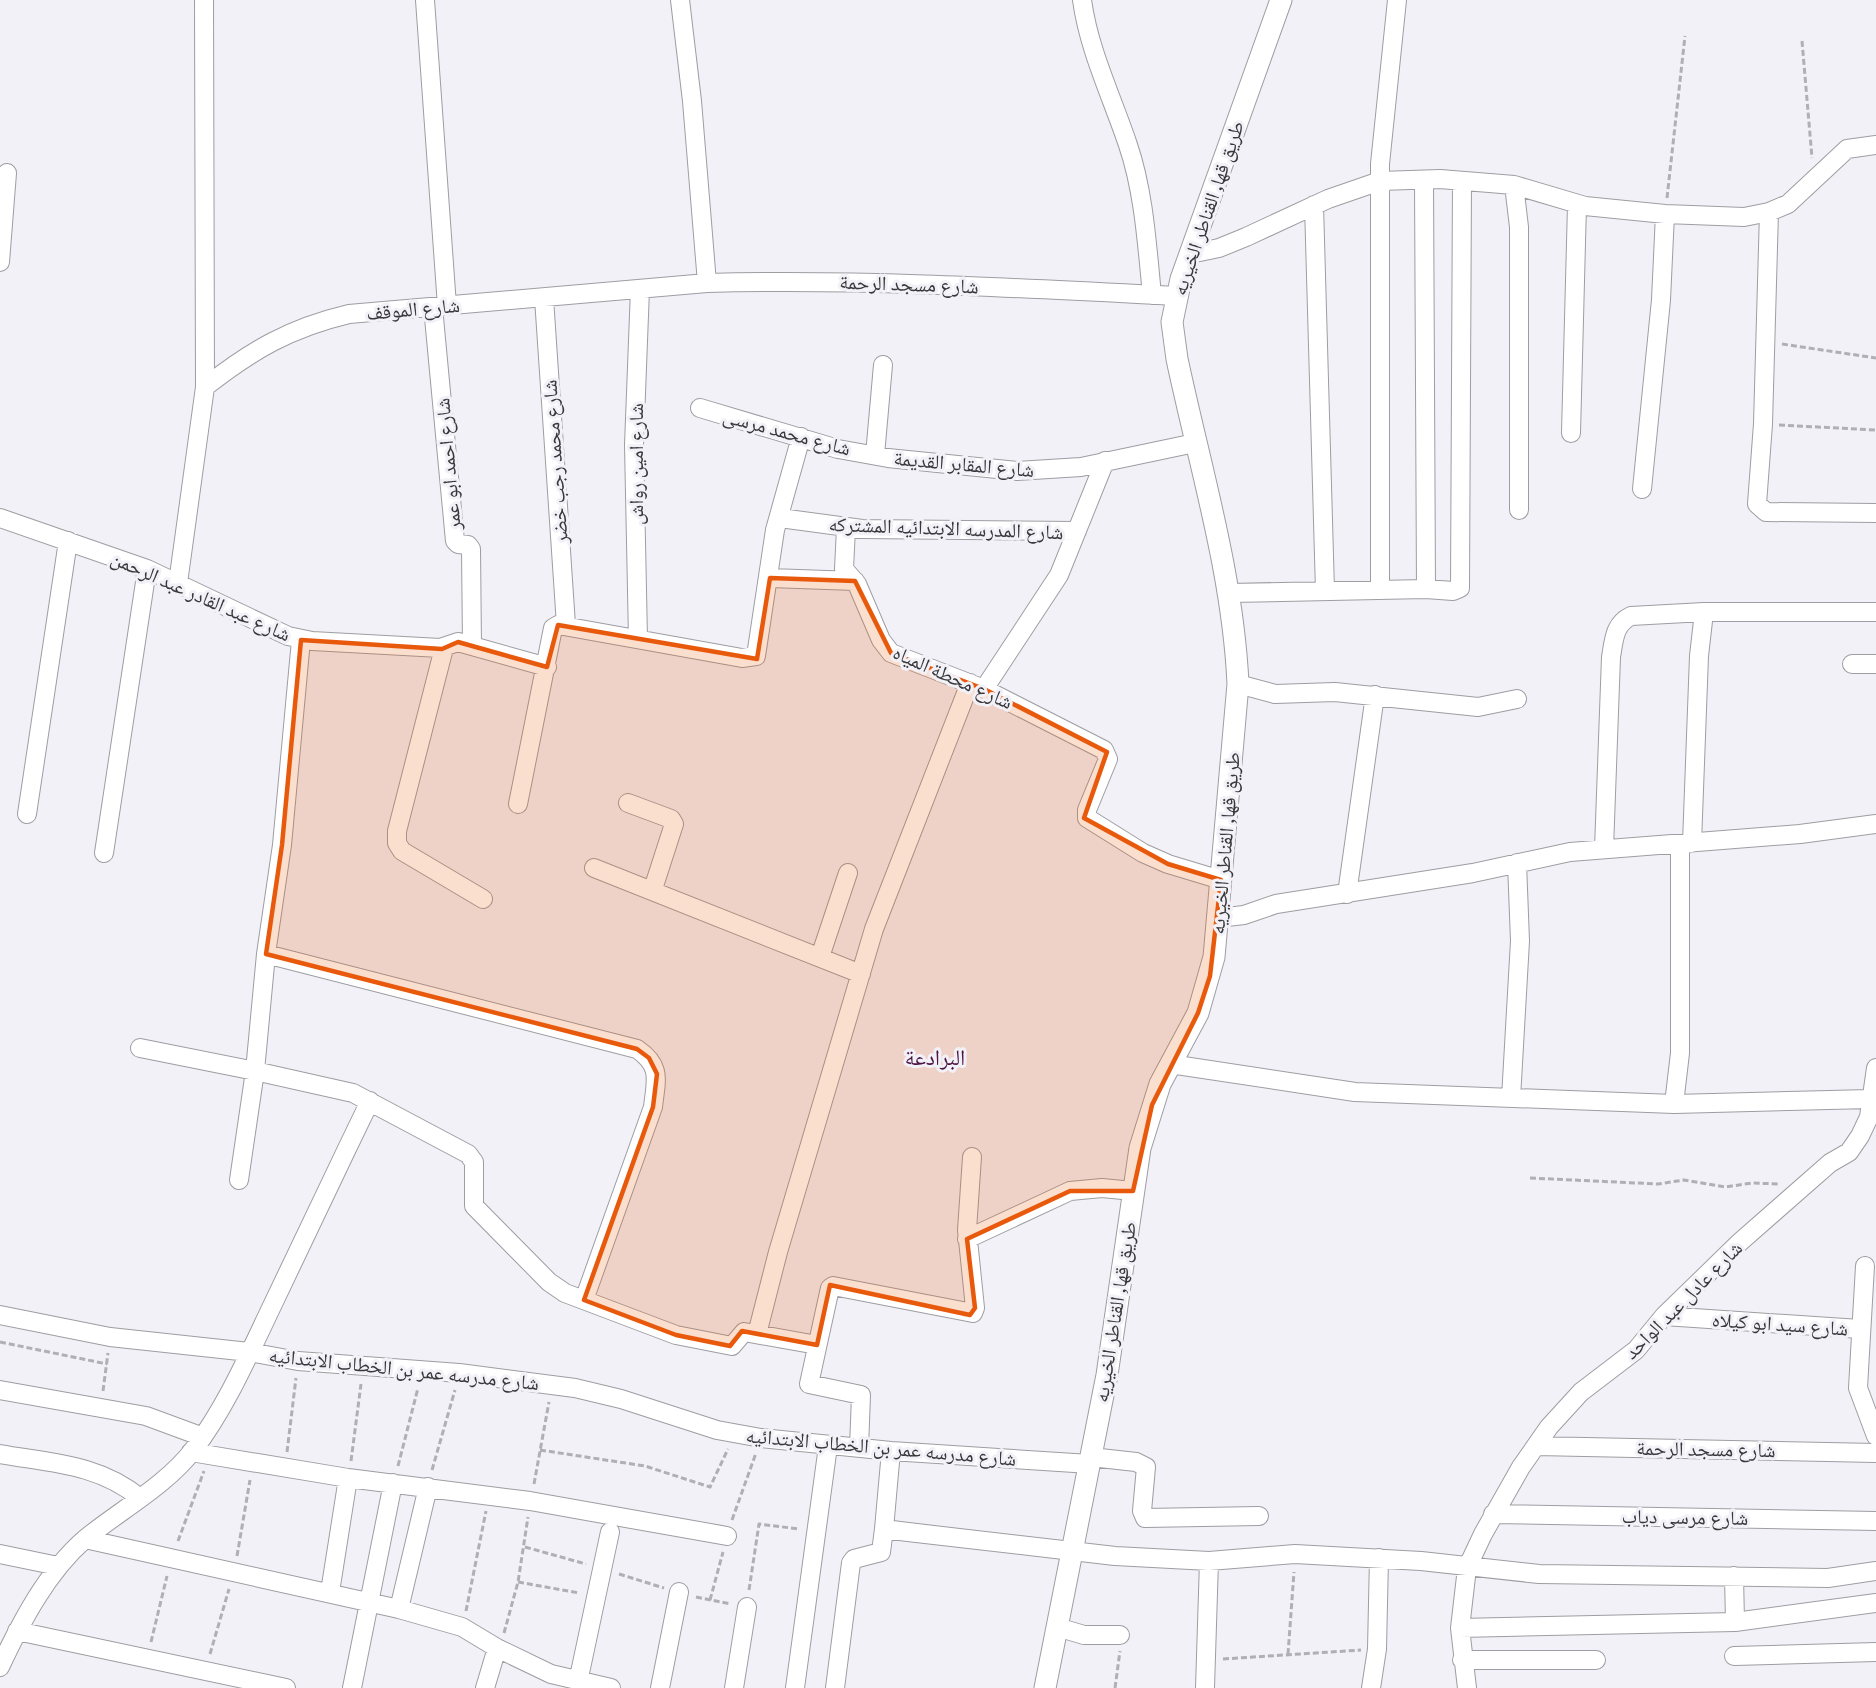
<svg xmlns="http://www.w3.org/2000/svg" width="1876" height="1688" font-family="Georgia,'Noto Naskh Arabic',serif">
<style>
.lines{fill:none;stroke-linecap:round;stroke-linejoin:round}
.minor-casing{stroke:#9e9da2;stroke-width:20}
.tertiary-casing{stroke:#9e9da2;stroke-width:23}
.path{stroke:#b0afb4;stroke-width:3;stroke-dasharray:6 3;stroke-linecap:butt}
.minor{stroke:#fff;stroke-width:18}
.tertiary{stroke:#fff;stroke-width:21}
.marked{fill:#e8590c;fill-opacity:0.2;stroke:#e8590c;stroke-width:4.5;stroke-linejoin:round}
.labels{text-anchor:middle;stroke-width:6;stroke-linejoin:round;paint-order:stroke}
.street-label{font-size:20px;fill:#38383a;stroke:#f2f1f7}
.quarter-label{font-size:22px;fill:#4d1642;stroke:#f2f1f7}
</style>
<rect width="100%" height="100%" fill="#f2f1f7"/>
<g class="lines">
<defs>
<path id="minor" d="M 425,0 L 447,306
M 680,0 L 692,101 L 707,283
M 1082,0 C 1089,51 1112,97 1128,145 C 1144,192 1147,245 1152,295
M 1424,180 L 1426,589
M 1514,185 L 1519,227 L 1519,510
M 1314,205 L 1325,591
M 1769,212 L 1763,424 L 1757,504 L 1766,512 L 1876,513
M 1190,254 L 1219,248 L 1246,237 L 1328,199 L 1380,181 L 1440,179 L 1514,185 L 1585,206 L 1665,214 L 1744,217 L 1769,212 L 1788,204 L 1847,149 L 1876,145
M 0,262 L 7,173
M 544,298 L 566,625
M 433,307 L 455,541 L 458,544 L 468,545 L 471,549 L 472,646
M 205,387 C 252,350 290,328 349,314 L 707,283 C 864,279 1020,288 1177,296
M 700,408 L 838,449 L 888,458 L 1017,471 L 1081,467 L 1195,443
M 1571,433 L 1577,205
M 875,455 L 883,365
M 1642,489 L 1661,300 L 1665,214
M 0,518 L 147,569 L 288,636 L 312,641 L 440,648 L 458,642 L 547,667
M 780,518 L 862,529 L 1077,531
M 846,528 L 844,569 L 857,584 L 881,640 L 891,653 L 984,689 L 1104,750 L 1108,759 L 1087,810 L 1087,818 L 1143,853 L 1168,864 L 1221,880
M 770,578 L 855,581
M 178,583 L 205,387 L 204,0
M 1380,590 L 1380,164 L 1397,0
M 1229,593 L 1426,589 L 1453,591 L 1460,588 L 1462,181
M 638,639 L 634,445 L 640,289
M 301,640 L 282,845 L 266,954 L 255,1071 L 353,1093 L 468,1154 L 474,1162 L 474,1206 L 549,1282 L 565,1293 L 676,1335 L 732,1346 L 744,1332 L 817,1345
M 444,648 L 397,831 L 397,843 L 402,851 L 483,899
M 1852,664 L 1876,664
M 1238,684 L 1275,694 L 1335,692 L 1478,707 L 1517,699
M 984,689 L 1059,575 L 1105,461
M 628,803 L 671,819 L 674,824 L 653,889
M 518,804 L 553,628 L 558,625 L 742,658 L 756,656 L 775,530 L 801,437
M 27,814 L 68,541
M 1692,843 L 1699,656 L 1704,612
M 1604,849 L 1611,657 C 1614,640 1614,624 1631,616 L 1704,612 L 1876,612
M 104,853 L 147,569
M 594,868 L 861,974
M 1347,894 L 1375,695
M 1218,918 L 1244,915 L 1276,904 L 1473,873 L 1570,852 L 1800,834 L 1876,824
M 266,954 L 637,1049 C 662,1066 656,1080 653,1107 L 584,1300
M 820,957 L 848,873
M 140,1048 L 255,1071 L 239,1180
M 1170,1064 L 1355,1092 L 1674,1104 L 1870,1099
M 1511,1098 L 1520,941 L 1517,863
M 1674,1104 L 1680,1053 L 1680,844
M 967,1239 L 1070,1191 L 1102,1188 L 1133,1191
M 1865,1266 L 1858,1388 L 1876,1436
M 0,1315 L 110,1337 L 249,1352 L 298,1361 L 459,1373 L 575,1388 L 621,1399 L 717,1430 L 761,1438 L 891,1451 L 1090,1464
M 1664,1316 L 1860,1329
M 757,1334 L 778,1252 L 874,929 L 970,683
M 0,1390 L 146,1416 L 203,1437
M 1536,1446 L 1876,1453
M 859,1448 L 861,1395 L 809,1384 L 830,1288 L 833,1286 L 973,1313 L 975,1308 L 967,1230 L 972,1157
M 891,1451 L 884,1529 L 908,1532 L 1115,1556 L 1209,1561 L 1295,1554 L 1421,1561 L 1539,1574 L 1828,1578 L 1876,1571
M 191,1452 L 348,1478 L 530,1501 L 727,1536
M 0,1454 C 51,1463 99,1464 140,1498
M 1091,1457 L 1136,1462 L 1146,1467 L 1142,1511 L 1145,1518 L 1259,1516
M 1493,1514 L 1876,1521
M 85,1539 L 399,1609 L 462,1627 L 497,1648 L 551,1674 L 611,1688
M 0,1554 L 58,1566
M 1734,1576 L 1735,1622
M 330,1592 L 348,1478
M 399,1609 L 428,1487
M 1057,1627 L 1084,1635 L 1120,1635
M 1460,1628 L 1735,1622 L 1876,1603
M 17,1631 L 286,1688
M 1734,1656 L 1876,1652
M 1462,1660 L 1596,1660
M 0,1667 C 21,1622 47,1572 85,1539 C 119,1511 167,1485 194,1449 C 226,1407 249,1354 272,1306 C 305,1237 337,1169 370,1101
M 578,1682 L 610,1532
M 352,1688 L 393,1483
M 485,1688 L 497,1648
M 660,1688 L 679,1592
M 734,1688 L 747,1607
M 795,1688 L 828,1446
M 835,1688 L 851,1563 L 854,1559 L 881,1552 L 884,1529
M 1205,1688 L 1209,1561
M 1371,1688 L 1377,1649 L 1379,1558
M 1467,1688 L 1460,1628 L 1467,1568 L 1483,1534 L 1521,1467 L 1549,1427 L 1581,1392 L 1636,1350 L 1664,1316 L 1740,1242 L 1830,1163 L 1849,1152 L 1860,1136 L 1869,1117 L 1876,1068"/>
<path id="tertiary" d="M 1045,1688 L 1107,1375 L 1140,1148 L 1160,1084 L 1198,1013 L 1214,957 L 1238,684 C 1233,574 1200,467 1177,359 L 1172,322 L 1181,279 L 1281,0"/>
</defs>
<use href="#minor" class="minor-casing"/>
<use href="#tertiary" class="tertiary-casing"/>
<path class="path" d="M 1802,41 L 1812,158
M 1667,198 L 1685,36
M 1782,344 L 1876,358
M 1779,425 L 1876,430
M 1530,1178 L 1658,1184 L 1684,1180 L 1725,1187 L 1752,1183 L 1780,1184
M 0,1342 L 107,1364
M 103,1391 L 108,1353
M 540,1450 L 645,1466 L 710,1487 L 728,1449
M 287,1452 L 296,1378
M 351,1461 L 361,1384
M 398,1466 L 418,1388
M 432,1470 L 455,1390
M 534,1484 L 549,1402
M 732,1520 L 756,1453
M 178,1541 L 204,1471
M 525,1547 L 586,1564
M 237,1556 L 250,1480
M 619,1574 L 664,1588
M 518,1582 L 579,1593
M 749,1590 L 759,1524 L 799,1529
M 696,1597 L 731,1604
M 710,1600 L 723,1552
M 466,1611 L 486,1511
M 504,1633 L 518,1582 L 528,1517
M 151,1642 L 167,1576
M 210,1654 L 229,1589
M 1288,1654 L 1294,1572
M 1223,1659 L 1361,1650
M 1115,1688 L 1120,1651"/>
<use href="#minor" class="minor"/>
<use href="#tertiary" class="tertiary"/>
</g>
<path class="marked" d="M 770,578 L 855,581 L 891,653 L 984,689 L 1107,752 L 1084,818 L 1168,864 L 1221,880 L 1210,976 L 1198,1013 L 1152,1105 L 1133,1191 L 1070,1191 L 967,1239 L 975,1308 L 970,1315 L 830,1285 L 817,1345 L 742,1331 L 730,1346 L 676,1335 L 584,1300 L 653,1107 L 657,1074 L 649,1058 L 637,1049 L 266,954 L 282,845 L 301,640 L 442,649 L 458,642 L 547,667 L 558,625 L 757,659 Z"/>
<g class="labels">
<g class="street-label">
<text transform="translate(1208 208) rotate(-71)" y="7">طريق قها, القناطر الخيريه</text>
<text transform="translate(909 284) rotate(2)" y="7">شارع مسجد الرحمة</text>
<text transform="translate(413 309) rotate(-5)" y="7">شارع الموقف</text>
<text transform="translate(787 432) rotate(15)" y="7">شارع محمد مرسى</text>
<text transform="translate(555 462) rotate(-94)" y="7">شارع محمد رجب خضر</text>
<text transform="translate(448 464) rotate(-95)" y="7">شارع احمد ابو عمر</text>
<text transform="translate(636 464) rotate(-90)" y="7">شارع امين رواش</text>
<text transform="translate(964 464) rotate(5)" y="7">شارع المقابر القديمة</text>
<text transform="translate(946 528) rotate(2)" y="7">شارع المدرسه الابتدائيه المشتركه</text>
<text transform="translate(201 596) rotate(24)" y="7">شارع عبد القادر عبد الرحمن</text>
<text transform="translate(953 677) rotate(24)" y="7">شارع محطة المياه</text>
<text transform="translate(1225 843) rotate(-85)" y="7">طريق قها, القناطر الخيريه</text>
<text transform="translate(1683 1300) rotate(-45)" y="7">شارع عادل عبد الواحد</text>
<text transform="translate(1115 1312) rotate(-81)" y="7">طريق قها, القناطر الخيريه</text>
<text transform="translate(1780 1324) rotate(4)" y="7">شارع سيد ابو كيلاه</text>
<text transform="translate(404 1369) rotate(6)" y="7">شارع مدرسه عمر بن الخطاب الابتدائيه</text>
<text transform="translate(881 1447) rotate(5)" y="7">شارع مدرسه عمر بن الخطاب الابتدائيه</text>
<text transform="translate(1706 1449) rotate(1)" y="7">شارع مسجد الرحمة</text>
<text transform="translate(1685 1517) rotate(1)" y="7">شارع مرسى دياب</text>
</g>
<g class="quarter-label">
<text x="935" y="1065">البرادعة</text>
</g>
</g>
</svg>
